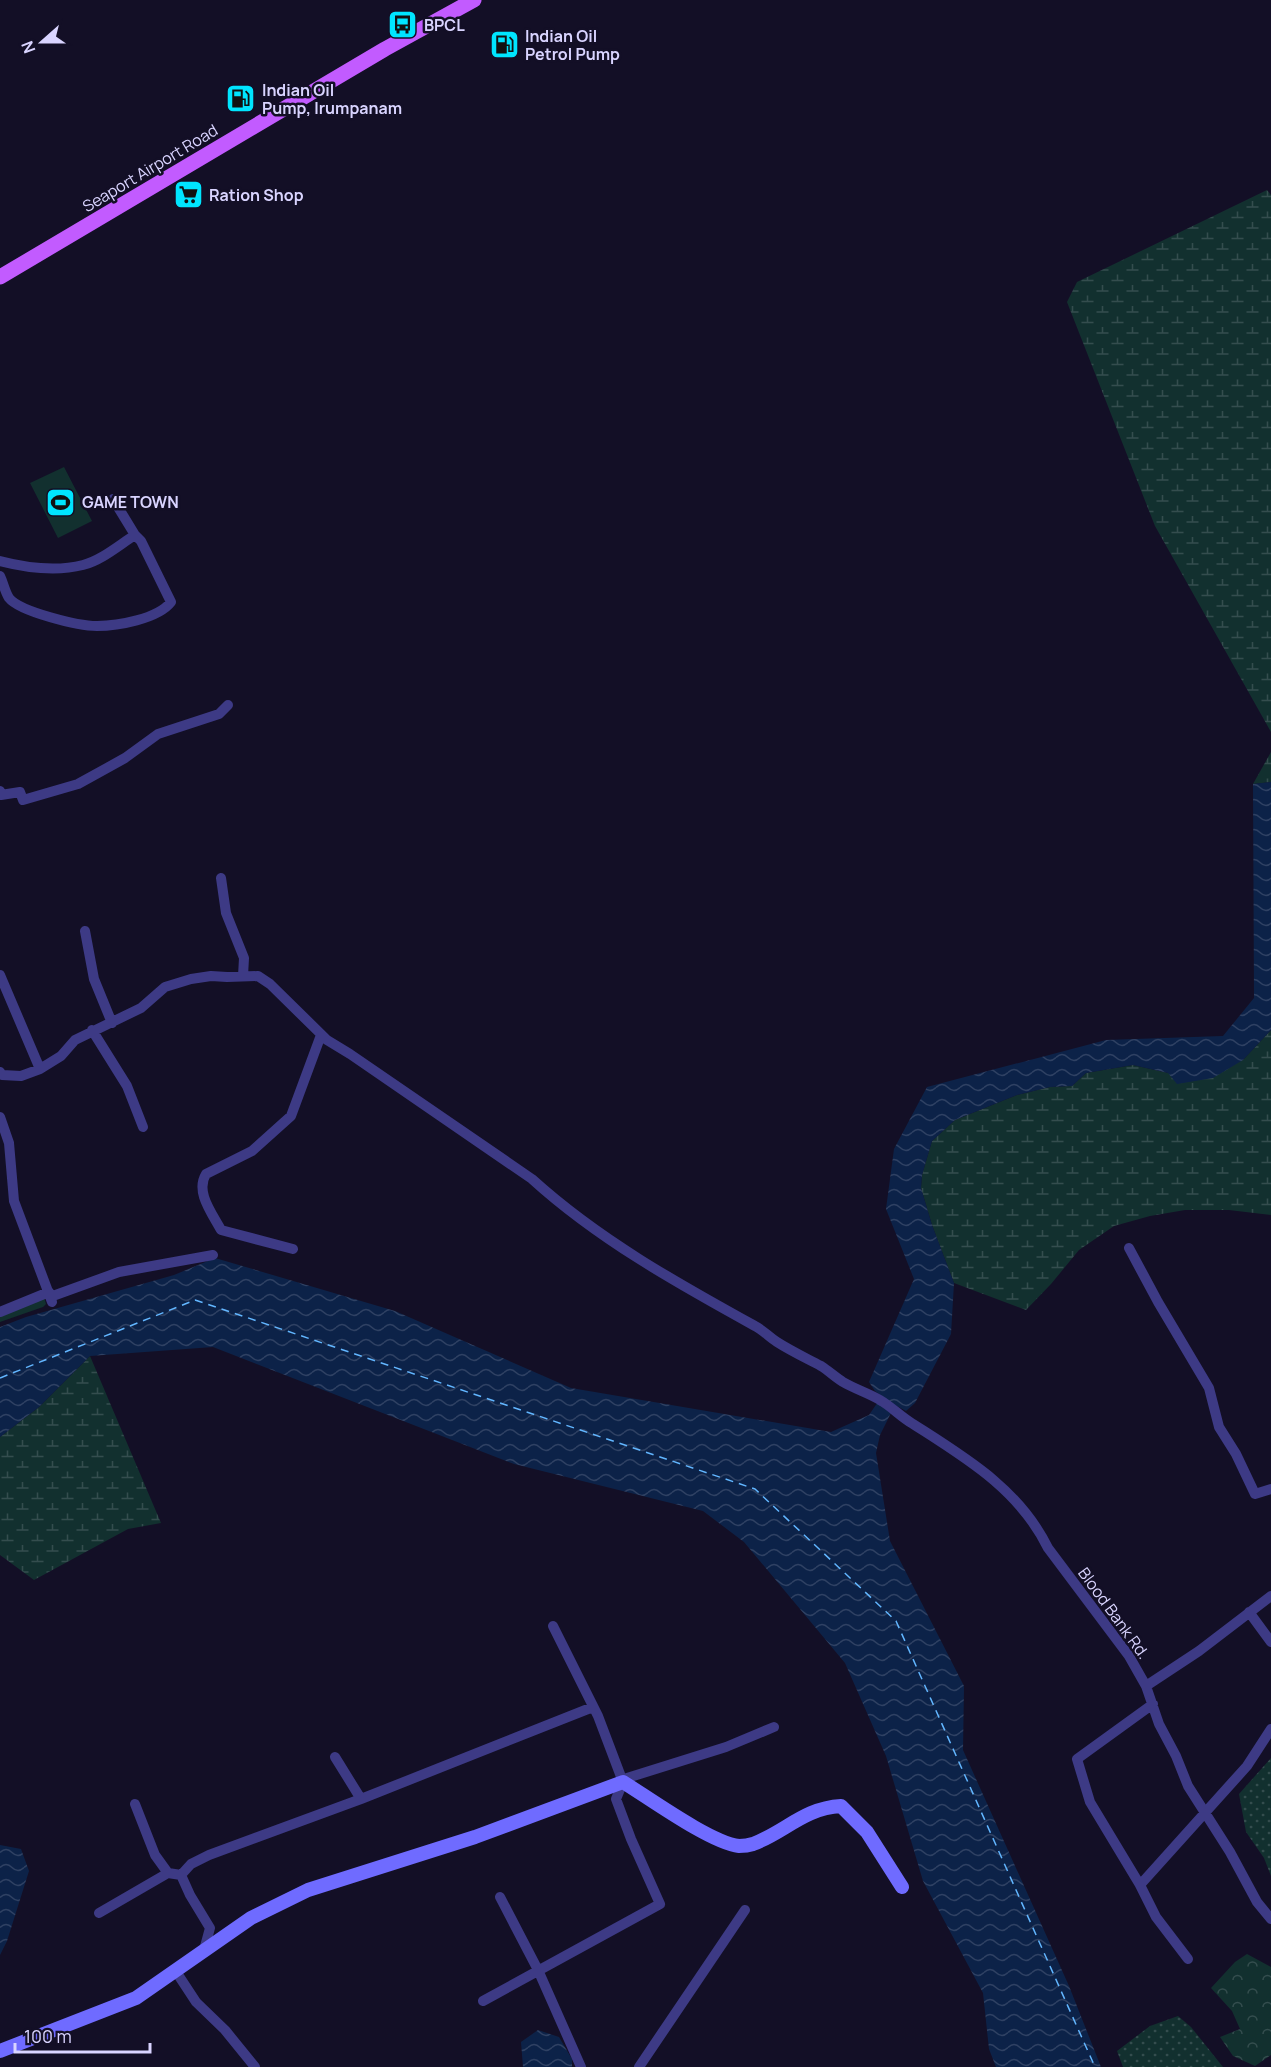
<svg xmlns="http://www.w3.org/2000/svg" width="1271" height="2067" font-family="Manrope,sans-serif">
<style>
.grass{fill:url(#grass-dots)}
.forest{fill:url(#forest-crowns)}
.wetland{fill:url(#wetland-marsh)}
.park{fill:#12302f}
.water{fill:url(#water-waves)}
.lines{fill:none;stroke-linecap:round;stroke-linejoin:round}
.ferry{stroke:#62b6ff;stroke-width:1.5;stroke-dasharray:8 6;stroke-linecap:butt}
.street{stroke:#3d3a85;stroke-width:10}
.secondary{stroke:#6f6bff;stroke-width:14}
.primary{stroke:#c25bff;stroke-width:15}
.labels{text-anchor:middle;stroke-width:5;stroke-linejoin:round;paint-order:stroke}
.poi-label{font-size:16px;font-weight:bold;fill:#d9d4ff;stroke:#130f26;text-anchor:start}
.street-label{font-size:16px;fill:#d9d4ff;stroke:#130f26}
</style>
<defs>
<pattern id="grass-dots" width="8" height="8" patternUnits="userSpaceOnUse" patternTransform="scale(1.5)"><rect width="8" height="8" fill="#12302f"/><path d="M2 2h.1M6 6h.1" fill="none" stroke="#344d4e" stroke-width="1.8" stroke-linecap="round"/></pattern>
<pattern id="forest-crowns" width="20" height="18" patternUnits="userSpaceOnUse" patternTransform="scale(1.5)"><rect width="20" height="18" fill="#12302f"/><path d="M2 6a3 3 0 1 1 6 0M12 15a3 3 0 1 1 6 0" fill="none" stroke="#344d4e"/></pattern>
<pattern id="wetland-marsh" width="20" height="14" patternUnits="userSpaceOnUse" patternTransform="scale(1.5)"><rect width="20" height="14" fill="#12302f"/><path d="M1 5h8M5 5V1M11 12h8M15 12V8" fill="none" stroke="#344d4e"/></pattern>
<pattern id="water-waves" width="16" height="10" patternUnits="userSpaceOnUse" patternTransform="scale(1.5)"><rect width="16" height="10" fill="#0c2248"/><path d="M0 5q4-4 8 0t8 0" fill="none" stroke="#2f4163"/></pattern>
</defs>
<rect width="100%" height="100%" fill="#130f26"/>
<path class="grass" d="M 1271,1758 L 1271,1876 L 1264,1858 L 1246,1832 L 1239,1794 Z
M 1178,2016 L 1191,2027 L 1223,2067 L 1123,2067 L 1117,2051 L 1150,2026 Z"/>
<path class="forest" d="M 1247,1954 L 1271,1967 L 1271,2055 L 1255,2066 L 1233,2056 L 1220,2037 L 1240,2029 L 1232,2011 L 1211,1988 L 1235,1962 Z"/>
<path class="wetland" d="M 1267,190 L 1271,195 L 1271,732 L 1155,526 L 1067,302 L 1077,282 Z
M 1271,752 L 1271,782 L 1253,784 Z
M 1271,1030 L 1271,1215 L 1229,1210 L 1185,1210 L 1150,1216 L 1114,1226 L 1079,1250 L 1051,1284 L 1026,1310 L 954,1283 L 932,1225 L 921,1188 L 922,1175 L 932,1141 L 955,1120 L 1017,1095 L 1050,1087 L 1072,1086 L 1086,1073 L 1133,1065 L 1168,1073 L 1243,1060 Z
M 90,1356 L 161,1523 L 128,1529 L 34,1580 L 0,1555 L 0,1437 L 39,1407 Z"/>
<path class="park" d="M 64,467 L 92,521 L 58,538 L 30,483 Z
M 44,1297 L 46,1304 L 43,1307 L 0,1322 L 0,1314 Z"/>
<path class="water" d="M 1271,782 L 1271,1030 L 1243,1060 L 1213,1078 L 1177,1084 L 1168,1073 L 1133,1065 L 1086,1073 L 1072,1086 L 1050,1087 L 1017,1095 L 955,1120 L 932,1141 L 922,1175 L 921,1188 L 932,1225 L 954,1283 L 951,1334 L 915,1403 L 906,1411 L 895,1405 L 880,1435 L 876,1453 L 890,1541 L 964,1686 L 963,1750 L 1069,1986 L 1101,2067 L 996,2067 L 989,2049 L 983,1993 L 923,1881 L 886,1756 L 845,1663 L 744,1542 L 703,1511 L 514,1464 L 213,1347 L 90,1356 L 39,1407 L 0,1437 L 0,1327 L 26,1317 L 174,1275 L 215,1258 L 395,1311 L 571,1388 L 831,1432 L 869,1415 L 882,1396 L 875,1391 L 869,1382 L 914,1279 L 886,1209 L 894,1149 L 927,1087 L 1106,1040 L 1223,1036 L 1254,998 L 1253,784 Z
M 0,1845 L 21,1849 L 29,1871 L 7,1941 L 0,1955 Z
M 538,2030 L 559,2037 L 572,2059 L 572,2067 L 523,2067 L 521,2042 Z"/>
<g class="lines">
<path class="ferry" d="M 0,1378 L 195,1300 L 755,1489 L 896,1621 L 1095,2067"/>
<path class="street" d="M 113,499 L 135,535
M 0,561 C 27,568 55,572 83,565 C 102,560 119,545 135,535 L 141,541 L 171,602 C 158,619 117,626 97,626 C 79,626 20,612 9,598 C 5,592 3,582 0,576
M 0,791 L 1,795 L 20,792 L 23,800 L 78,784 L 125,758 L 158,734 L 219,714 L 228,705
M 221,878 L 226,913 L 244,958 L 243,976
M 85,931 L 94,979 L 112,1023
M 0,975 L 40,1069
M 92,1030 L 127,1086 L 143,1127
M 0,1072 L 2,1075 L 21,1076 L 40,1069 L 61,1056 L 75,1040 L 141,1008 L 165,987 L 191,979 L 211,976 L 227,977 L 258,976 L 270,984 L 327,1040 L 350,1054 L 532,1179 C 598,1239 677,1283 755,1326 C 763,1330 769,1337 777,1342 C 791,1351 806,1358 821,1366 C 829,1371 835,1377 843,1382 C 855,1389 868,1393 880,1400 C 892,1407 901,1417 913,1424 C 966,1458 1019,1489 1048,1548 L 1129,1656 L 1146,1686 L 1159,1724 L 1176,1756 L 1188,1786 L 1230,1852 L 1257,1902 L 1271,1919
M 0,1117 L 9,1143 L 14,1201 L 52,1302
M 1129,1248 L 1158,1302 L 1209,1388 L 1219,1427 L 1236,1454 L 1255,1494 L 1271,1489
M 293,1249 L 221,1230 C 212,1213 195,1192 206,1174 L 252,1151 L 291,1116 L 321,1035
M 50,1297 L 119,1272 L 213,1255
M 0,1312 L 49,1292
M 1249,1612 L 1271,1642
M 553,1626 L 598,1716 L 623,1782
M 1146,1686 L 1199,1651 L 1271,1596
M 1153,1704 L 1077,1759 L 1090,1802 L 1140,1885 L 1156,1917 L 1188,1959
M 335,1757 L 361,1799
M 135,1804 L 155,1855 L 168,1873
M 1140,1885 L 1247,1766 L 1271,1729
M 500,1897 L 538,1970 L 581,2067
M 99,1913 L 168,1873 L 181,1875
M 204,1950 L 210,1928 L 190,1895 L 181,1875 L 191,1864 L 209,1855 L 361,1799 L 593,1707
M 175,1970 L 196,2002 L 225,2030 L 255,2067
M 483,2001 L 660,1904 L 631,1839 L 616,1799 L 623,1782 L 627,1778 L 726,1747 L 774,1727
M 639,2067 L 745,1910"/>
<path class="secondary" d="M 0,2051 L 136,1998 L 251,1918 L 308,1890 L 475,1837 L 623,1782 C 649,1798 711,1843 739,1846 C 743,1846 750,1845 753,1844 C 785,1832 804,1808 841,1806 L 867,1832 L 902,1887"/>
<path class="primary" d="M 0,277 L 385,49 L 474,0"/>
</g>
<defs>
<symbol id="bus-square" viewBox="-11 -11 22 22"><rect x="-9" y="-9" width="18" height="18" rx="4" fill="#00e5ff" stroke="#130f26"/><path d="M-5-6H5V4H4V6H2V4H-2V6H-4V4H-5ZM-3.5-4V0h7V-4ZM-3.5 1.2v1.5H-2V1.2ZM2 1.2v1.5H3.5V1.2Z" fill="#111"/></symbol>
<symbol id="fuel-square" viewBox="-11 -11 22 22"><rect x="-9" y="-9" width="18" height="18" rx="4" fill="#00e5ff" stroke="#130f26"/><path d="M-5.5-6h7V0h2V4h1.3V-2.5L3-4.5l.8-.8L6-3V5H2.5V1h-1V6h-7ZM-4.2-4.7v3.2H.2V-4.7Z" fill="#111"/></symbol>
<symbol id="supermarket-square" viewBox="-11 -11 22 22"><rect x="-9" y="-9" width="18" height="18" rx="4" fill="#00e5ff" stroke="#130f26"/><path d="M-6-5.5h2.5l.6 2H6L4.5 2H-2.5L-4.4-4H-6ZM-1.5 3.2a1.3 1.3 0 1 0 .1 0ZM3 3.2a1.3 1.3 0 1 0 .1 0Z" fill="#111"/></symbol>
<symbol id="stadium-square" viewBox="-11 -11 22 22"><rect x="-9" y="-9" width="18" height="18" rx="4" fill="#00e5ff" stroke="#130f26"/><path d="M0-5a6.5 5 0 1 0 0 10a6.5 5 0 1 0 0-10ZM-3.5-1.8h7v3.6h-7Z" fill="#111"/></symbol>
</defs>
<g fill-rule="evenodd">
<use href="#bus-square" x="386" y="8" width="33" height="33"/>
<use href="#fuel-square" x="488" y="28" width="33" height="33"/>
<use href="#fuel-square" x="224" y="82" width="33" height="33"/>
<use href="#supermarket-square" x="172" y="178" width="33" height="33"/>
<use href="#stadium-square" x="44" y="486" width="33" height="33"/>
</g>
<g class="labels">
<g class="poi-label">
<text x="424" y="31">BPCL</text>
<text x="525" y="42">Indian Oil<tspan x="525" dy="18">Petrol Pump</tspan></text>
<text x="262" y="96">Indian Oil<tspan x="262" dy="18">Pump, Irumpanam</tspan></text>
<text x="209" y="201">Ration Shop</text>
<text x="82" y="508">GAME TOWN</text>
</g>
<g class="street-label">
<text transform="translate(150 168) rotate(-31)" y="6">Seaport Airport Road</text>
<text transform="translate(1114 1613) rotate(54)" y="6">Blood Bank Rd.</text>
</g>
</g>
<g transform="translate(42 42) rotate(249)" stroke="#130f26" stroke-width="4.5" paint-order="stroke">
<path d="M0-4.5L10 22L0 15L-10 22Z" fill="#d9d4ff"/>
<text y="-9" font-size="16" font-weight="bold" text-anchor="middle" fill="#d9d4ff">N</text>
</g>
<path d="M15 2043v9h135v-9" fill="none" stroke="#d9d4ff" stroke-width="3"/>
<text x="24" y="2043" font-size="18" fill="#d9d4ff" stroke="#130f26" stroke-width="4.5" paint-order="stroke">100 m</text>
</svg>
